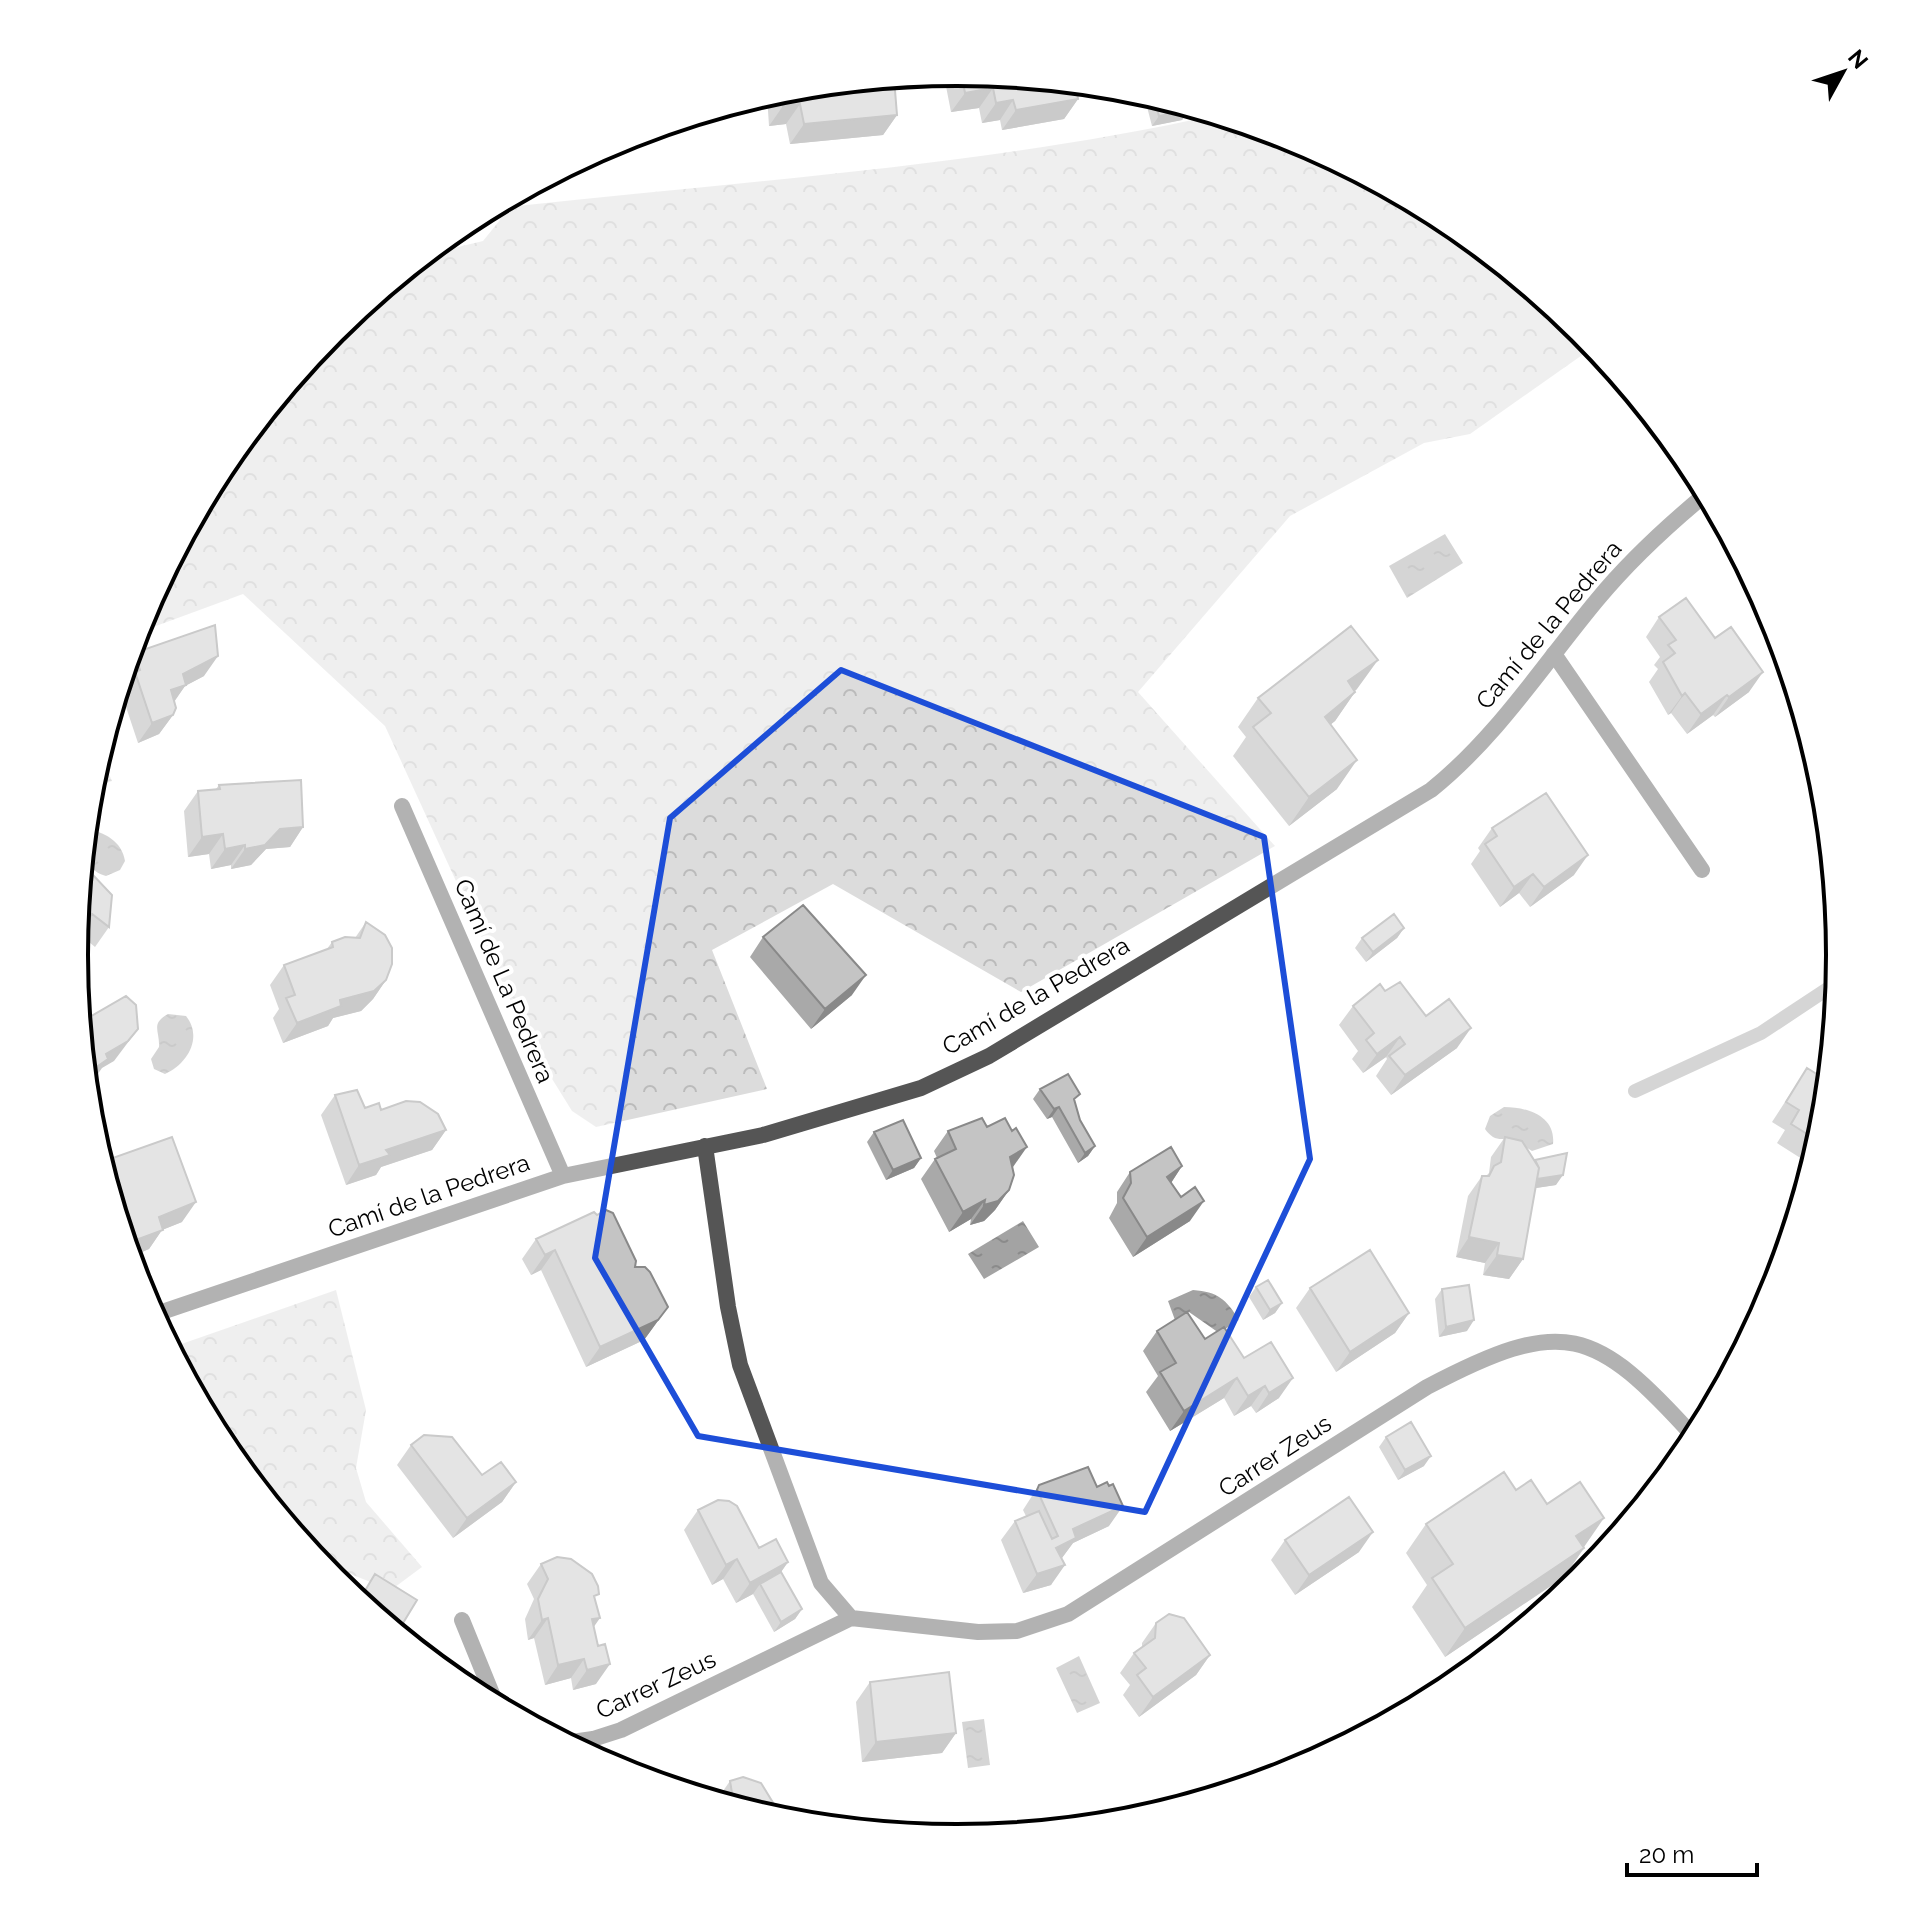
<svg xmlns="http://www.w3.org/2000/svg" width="1915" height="1911" font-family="Raleway,sans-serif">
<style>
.forest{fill:url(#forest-crowns)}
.water{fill:url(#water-ripples)}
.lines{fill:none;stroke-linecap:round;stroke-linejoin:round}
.stream{stroke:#a3a3a3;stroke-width:14}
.service{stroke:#555;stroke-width:16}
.minor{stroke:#555;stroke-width:16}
.wall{fill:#a9a9a9}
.shaded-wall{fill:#898989}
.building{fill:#c4c4c4;stroke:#898989;stroke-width:2}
.marked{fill:none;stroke:#1d4ed8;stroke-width:6;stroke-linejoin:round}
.labels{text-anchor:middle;stroke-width:8;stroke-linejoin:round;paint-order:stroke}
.street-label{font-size:24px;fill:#000;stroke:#fff}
.rim{fill:none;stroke:#000;stroke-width:4}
</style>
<defs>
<pattern id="forest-crowns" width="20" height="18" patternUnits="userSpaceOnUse" patternTransform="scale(2)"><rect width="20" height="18" fill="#dcdcdc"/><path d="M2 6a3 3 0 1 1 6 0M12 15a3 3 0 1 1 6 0" fill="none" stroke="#bbb"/></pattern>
<pattern id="water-ripples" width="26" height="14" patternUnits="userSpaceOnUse" patternTransform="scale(2)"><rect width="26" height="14" fill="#a3a3a3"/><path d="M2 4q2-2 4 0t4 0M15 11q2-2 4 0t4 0" fill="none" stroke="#8b8b8b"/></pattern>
</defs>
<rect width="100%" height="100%" fill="#fff"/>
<path class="forest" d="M 1216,115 L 1296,139 L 1449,221 L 1583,331 L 1595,346 L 1470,434 L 1424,443 L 1290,516 L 1138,692 L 1275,846 L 1021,992 L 833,884 L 712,950 L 767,1089 L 596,1127 L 572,1111 L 531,1045 L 385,726 L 243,594 L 137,633 L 141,617 L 223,464 L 333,330 L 425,255 L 483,241 L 500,220 L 500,208 C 739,181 981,167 1216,115 Z
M 100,753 L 112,781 L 91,788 Z
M 336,1290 L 366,1410 L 356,1468 L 366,1502 L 422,1567 L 391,1590 L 317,1561 L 223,1446 L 170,1348 Z"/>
<path class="water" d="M 1445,534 L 1463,563 L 1407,598 L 1389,566 Z
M 87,829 C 104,832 122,841 125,861 L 120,870 L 106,876 C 82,869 85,849 87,829 Z
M 168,1014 L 186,1016 C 203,1037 188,1064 165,1074 L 154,1069 L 151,1059 L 159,1047 C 160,1031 150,1024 168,1014 Z
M 1504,1107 C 1527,1107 1556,1116 1553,1144 L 1532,1151 L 1511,1138 C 1499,1140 1493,1140 1485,1129 L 1490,1116 Z
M 1023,1221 L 1039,1247 L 984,1279 L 968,1254 Z
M 1193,1290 C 1218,1292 1226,1299 1239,1320 L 1219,1333 L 1189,1312 L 1175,1320 L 1168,1301 Z
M 1079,1656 L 1100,1703 L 1077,1713 L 1056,1668 Z
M 984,1719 L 990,1765 L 968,1768 L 962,1722 Z"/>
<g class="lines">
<path class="stream" d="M 1635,1091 L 1761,1033 L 1838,982"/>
<path class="service" d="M 1554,654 L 1702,870"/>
<path class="minor" d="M 402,806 L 563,1176
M 705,1146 L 728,1307 L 740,1365 L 821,1583 L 851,1618
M 153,1315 L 563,1176 L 763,1135 L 921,1088 L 989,1056 L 1431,790 C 1497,737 1543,665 1597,600 C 1630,560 1667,526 1707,493
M 462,1620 L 497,1706
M 565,1743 L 593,1739 L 621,1730 L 851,1618 L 978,1632 L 1017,1631 L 1068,1614 L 1427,1387 C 1564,1315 1594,1326 1696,1439"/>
</g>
<path class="wall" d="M 958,72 L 1082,84 L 1077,92 L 1078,99 L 1064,119 L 1002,130 L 1000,120 L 982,123 L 979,108 L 951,112 L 944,76 L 946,73 Z
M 786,89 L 897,115 L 883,135 L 790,144 L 786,124 L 769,126 L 767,95 Z
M 1151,95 L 1188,107 L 1189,110 L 1182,120 L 1152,126 L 1146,103 Z
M 638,133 L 625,152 L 595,158 L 594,153 L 620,139 Z
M 1659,617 L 1749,692 L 1715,717 L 1713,715 L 1687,734 L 1671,713 L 1668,715 L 1649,682 L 1658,669 L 1654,665 L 1660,657 L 1646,637 Z
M 134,653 L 204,676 L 185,686 L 174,701 L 173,715 L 159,734 L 138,743 L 121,692 L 125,687 L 123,679 L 127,663 Z
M 1357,689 L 1355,691 L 1355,692 L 1335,721 L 1331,724 L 1337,789 L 1289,826 L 1233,756 L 1246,737 L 1238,727 L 1258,698 Z
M 219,785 L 303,827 L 290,847 L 266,849 L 251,865 L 231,869 L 231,865 L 211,869 L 209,854 L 188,857 L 184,811 L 198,791 L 216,789 Z
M 1492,828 L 1574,875 L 1530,907 L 1519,893 L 1500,907 L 1471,864 L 1480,851 L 1478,848 Z
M 82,872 L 109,927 L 95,947 L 78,933 L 76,937 Z
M 366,922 L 386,980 L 373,999 L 361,1011 L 333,1018 L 328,1026 L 283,1043 L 273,1018 L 279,1009 L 270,985 L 284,965 L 327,949 L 332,942 L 355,938 Z
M 1404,928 L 1397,938 L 1366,962 L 1355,948 L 1362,938 Z
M 763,937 L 852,995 L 811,1029 L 750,957 Z
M 1385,991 L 1426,1016 L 1457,1048 L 1391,1095 L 1376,1076 L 1387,1059 L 1386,1057 L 1363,1073 L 1352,1059 L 1358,1051 L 1339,1025 L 1353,1006 Z
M 1807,1068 L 1821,1092 L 1824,1128 L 1813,1166 L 1777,1143 L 1785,1130 L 1772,1122 Z
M 1040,1089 L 1075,1102 L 1080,1120 L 1095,1146 L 1088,1156 L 1078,1163 L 1052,1117 L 1047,1119 L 1033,1099 Z
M 335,1095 L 365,1108 L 381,1110 L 446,1130 L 432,1150 L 381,1167 L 376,1175 L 346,1185 L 321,1115 Z
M 987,1127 L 1012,1167 L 1009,1190 L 995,1210 L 984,1221 L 970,1225 L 971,1219 L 949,1232 L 921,1179 L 935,1159 L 937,1158 L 934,1151 L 948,1131 Z
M 874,1132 L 921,1158 L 914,1168 L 886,1180 L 867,1142 Z
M 1505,1137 L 1535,1161 L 1556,1185 L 1535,1188 L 1523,1259 L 1509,1279 L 1483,1275 L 1485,1263 L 1456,1257 L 1468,1196 L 1482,1176 L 1486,1176 L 1489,1173 L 1491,1157 Z
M 107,1160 L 182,1222 L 162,1230 L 149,1249 L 130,1257 L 103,1166 Z
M 1182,1166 L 1171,1183 L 1190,1221 L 1133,1257 L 1109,1218 L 1117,1203 L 1117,1192 L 1130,1172 Z
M 536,1239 L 635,1267 L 668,1307 L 644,1340 L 586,1367 L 541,1270 L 531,1275 L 522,1259 Z
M 1256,1287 L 1282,1303 L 1275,1313 L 1263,1320 L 1249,1297 Z
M 1310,1288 L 1409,1313 L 1395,1333 L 1336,1372 L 1296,1308 Z
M 1442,1289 L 1467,1331 L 1439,1337 L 1435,1299 Z
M 1157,1331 L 1205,1339 L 1244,1358 L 1279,1398 L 1256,1413 L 1251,1406 L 1234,1416 L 1224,1398 L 1170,1431 L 1146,1392 L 1158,1376 L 1143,1351 Z
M 1386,1437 L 1424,1466 L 1398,1480 L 1379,1447 Z
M 411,1445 L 482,1475 L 516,1482 L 502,1502 L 453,1538 L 397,1465 Z
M 1039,1485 L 1109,1526 L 1073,1543 L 1061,1559 L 1051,1585 L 1023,1593 L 1001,1540 L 1015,1521 L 1026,1516 L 1023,1510 Z
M 1516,1490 L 1547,1504 L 1584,1548 L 1564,1577 L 1445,1657 L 1412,1607 L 1427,1585 L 1406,1553 L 1426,1524 Z
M 698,1510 L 759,1548 L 788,1562 L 781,1572 L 802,1609 L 795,1619 L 774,1632 L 753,1594 L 736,1603 L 723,1579 L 712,1585 L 684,1530 Z
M 1285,1540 L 1359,1552 L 1295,1595 L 1271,1560 Z
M 541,1564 L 595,1600 L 594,1627 L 596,1684 L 573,1690 L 571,1678 L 545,1685 L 534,1638 L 528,1640 L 525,1619 L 534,1599 L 527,1584 Z
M 1156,1623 L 1210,1655 L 1196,1675 L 1139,1717 L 1123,1695 L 1130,1685 L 1120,1673 L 1134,1653 L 1142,1647 L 1142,1643 Z
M 870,1682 L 956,1733 L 942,1753 L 862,1762 L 856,1702 Z
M 730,1781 L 778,1820 L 716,1801 Z"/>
<path class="shaded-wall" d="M 1082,84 L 1071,101 L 1078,99 L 1064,119 L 1002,130 L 1016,110 Z
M 993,88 L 979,108 L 951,112 L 965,93 Z
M 1013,100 L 1000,120 L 982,123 L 996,103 Z
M 800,104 L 786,124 L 769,126 L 783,106 Z
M 1189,110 L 1182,120 L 1152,126 L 1159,116 Z
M 897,115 L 883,135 L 790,144 L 804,124 Z
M 638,133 L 625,152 L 595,158 L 602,149 L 620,139 Z
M 218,656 L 204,676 L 185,686 L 172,705 L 171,690 L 183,674 Z
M 1378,660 L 1357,689 L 1328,710 L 1348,681 Z
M 1763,672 L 1749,692 L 1715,717 L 1729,697 Z
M 1355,692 L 1335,721 L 1304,746 L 1325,717 Z
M 1685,693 L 1671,713 L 1668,715 L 1682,696 Z
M 1727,695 L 1713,715 L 1687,734 L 1701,714 Z
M 173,715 L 159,734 L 138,743 L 152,723 Z
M 1357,760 L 1337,789 L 1289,826 L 1309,797 Z
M 303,827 L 290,847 L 266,849 L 251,865 L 231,869 L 245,849 L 280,829 Z
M 223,834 L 209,854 L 188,857 L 202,837 Z
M 245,845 L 231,865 L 211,869 L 225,849 Z
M 1588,855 L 1574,875 L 1530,907 L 1544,887 Z
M 1533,874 L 1519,893 L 1500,907 L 1514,887 Z
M 92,914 L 76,937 L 77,927 Z
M 1404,928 L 1397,938 L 1366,962 L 1373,952 Z
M 866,975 L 852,995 L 811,1029 L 825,1009 Z
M 386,980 L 373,999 L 361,1011 L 333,1018 L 328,1026 L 283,1043 L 297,1023 L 340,1000 Z
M 1471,1028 L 1457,1048 L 1391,1095 L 1405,1075 Z
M 138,1029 L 114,1061 L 102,1068 L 95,1078 L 86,1081 L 106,1054 Z
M 1400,1037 L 1386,1057 L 1363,1073 L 1377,1054 Z
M 1059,1107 L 1052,1117 L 1047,1119 L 1054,1109 Z
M 446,1130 L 432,1150 L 381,1167 L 376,1175 L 346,1185 L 359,1165 L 386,1150 Z
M 1095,1146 L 1088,1156 L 1078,1163 L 1085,1153 Z
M 1027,1147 L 1013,1167 L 996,1177 L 1010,1157 Z
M 921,1158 L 914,1168 L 886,1180 L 893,1170 Z
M 1182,1166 L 1169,1186 L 1167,1177 Z
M 1563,1175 L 1556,1185 L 1530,1189 L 1537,1179 Z
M 1009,1190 L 995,1210 L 984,1221 L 970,1225 L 984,1205 Z
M 985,1200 L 971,1219 L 949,1232 L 963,1212 Z
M 1204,1201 L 1190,1221 L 1133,1257 L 1147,1237 Z
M 196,1202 L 182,1222 L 162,1230 L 149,1249 L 130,1257 L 128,1251 L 136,1240 L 159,1217 Z
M 1469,1237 L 1499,1243 L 1485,1263 L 1456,1257 Z
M 555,1250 L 541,1270 L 531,1275 L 545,1255 Z
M 1497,1255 L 1523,1259 L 1509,1279 L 1483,1275 Z
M 1282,1303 L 1275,1313 L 1263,1320 L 1270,1310 Z
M 668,1307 L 644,1340 L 586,1367 L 600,1347 Z
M 1409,1313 L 1395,1333 L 1336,1372 L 1350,1352 Z
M 1474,1320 L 1467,1331 L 1439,1337 L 1446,1327 Z
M 1237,1378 L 1224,1398 L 1170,1431 L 1184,1411 Z
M 1293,1378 L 1279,1398 L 1256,1413 L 1269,1393 Z
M 1265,1386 L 1251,1406 L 1234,1416 L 1248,1396 Z
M 1431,1456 L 1424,1466 L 1398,1480 L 1405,1470 Z
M 516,1482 L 502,1502 L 453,1538 L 467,1518 Z
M 1123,1506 L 1109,1526 L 1073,1543 L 1062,1558 L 1042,1568 L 1056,1548 L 1073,1529 Z
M 1604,1518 L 1584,1547 L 1576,1536 Z
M 1373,1532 L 1359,1552 L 1295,1595 L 1309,1575 Z
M 1584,1548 L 1564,1577 L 1445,1657 L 1465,1628 Z
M 737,1559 L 723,1579 L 712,1585 L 726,1565 Z
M 788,1562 L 774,1582 L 760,1584 L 753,1594 L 736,1603 L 750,1583 Z
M 1065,1565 L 1051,1585 L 1023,1593 L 1037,1574 Z
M 802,1609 L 795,1619 L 774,1632 L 781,1622 Z
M 548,1618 L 534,1638 L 528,1640 L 542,1620 Z
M 600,1618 L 586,1638 L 592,1619 Z
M 1210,1655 L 1196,1675 L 1139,1717 L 1153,1697 Z
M 584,1659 L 571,1678 L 545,1685 L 558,1665 Z
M 610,1664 L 596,1684 L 573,1690 L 587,1670 Z
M 956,1733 L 942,1753 L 862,1762 L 876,1742 Z"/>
<path class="building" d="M 961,72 L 1081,84 L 1076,86 L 1078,99 L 1016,110 L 1013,100 L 996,103 L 993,88 L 965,93 Z
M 894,78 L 897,115 L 804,124 L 800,104 L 783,106 L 782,90 L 786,89 Z
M 1154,96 L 1188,107 L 1189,110 L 1159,116 Z
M 1686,598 L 1715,638 L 1731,627 L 1763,672 L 1729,697 L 1727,695 L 1701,714 L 1685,693 L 1682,696 L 1663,662 L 1675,653 L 1668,645 L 1676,640 L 1659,617 Z
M 215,625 L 218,656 L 183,674 L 186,685 L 171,690 L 176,708 L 173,715 L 152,723 L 135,672 L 140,670 L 134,653 Z
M 1351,626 L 1378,660 L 1348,681 L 1355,692 L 1325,717 L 1357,760 L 1309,797 L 1253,727 L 1271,713 L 1258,698 Z
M 301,780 L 303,827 L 280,829 L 265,845 L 245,849 L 245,845 L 225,849 L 223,834 L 202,837 L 198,791 L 220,789 L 219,785 Z
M 1546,793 L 1588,855 L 1544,887 L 1533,874 L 1514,887 L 1485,844 L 1497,836 L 1492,828 Z
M 82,872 L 92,874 L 112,895 L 109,927 L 92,914 L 84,925 L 77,927 Z
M 803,905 L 866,975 L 825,1009 L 763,937 Z
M 1394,914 L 1404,928 L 1373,952 L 1362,938 Z
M 366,922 L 385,935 L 392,948 L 392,964 L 386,980 L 374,991 L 340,1000 L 341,1006 L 297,1023 L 286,998 L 295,995 L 284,965 L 333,947 L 332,942 L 345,937 L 360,938 Z
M 1400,982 L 1426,1016 L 1449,999 L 1471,1028 L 1405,1075 L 1389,1056 L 1405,1044 L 1400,1037 L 1377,1054 L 1366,1040 L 1374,1033 L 1353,1006 L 1380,984 L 1385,991 Z
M 126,996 L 136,1005 L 138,1029 L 128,1041 L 106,1054 L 108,1059 L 95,1068 L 94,1083 L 87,1086 L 81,1022 Z
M 1807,1068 L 1828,1081 L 1821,1092 L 1827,1096 L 1824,1128 L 1820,1142 L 1791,1124 L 1799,1110 L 1786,1102 Z
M 1068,1074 L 1080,1094 L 1074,1099 L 1080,1120 L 1095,1146 L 1085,1153 L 1059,1107 L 1054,1109 L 1040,1089 Z
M 357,1090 L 365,1108 L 379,1103 L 381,1110 L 406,1101 L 420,1102 L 438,1114 L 446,1130 L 386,1150 L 390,1155 L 359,1165 L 335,1095 Z
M 982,1118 L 987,1127 L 1005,1118 L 1012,1131 L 1016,1128 L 1027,1147 L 1010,1157 L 1014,1175 L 1009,1190 L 998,1201 L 984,1205 L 985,1200 L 963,1212 L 935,1159 L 956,1149 L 948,1131 Z
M 903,1120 L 921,1158 L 893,1170 L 874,1132 Z
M 172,1137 L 196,1202 L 159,1217 L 163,1230 L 136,1240 L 107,1160 Z
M 1505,1137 L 1522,1141 L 1539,1168 L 1523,1259 L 1497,1255 L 1499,1243 L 1469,1237 L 1482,1176 L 1489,1176 L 1494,1166 L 1501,1162 Z
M 1171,1147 L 1182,1166 L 1167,1177 L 1181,1197 L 1195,1187 L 1204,1201 L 1147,1237 L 1123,1198 L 1131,1183 L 1130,1172 Z
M 1567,1153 L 1563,1175 L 1537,1179 L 1539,1168 L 1535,1160 Z
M 606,1210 L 613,1213 L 636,1261 L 635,1267 L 645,1267 L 650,1272 L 668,1307 L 658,1320 L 600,1347 L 555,1250 L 545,1255 L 536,1239 L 594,1212 L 597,1215 Z
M 1370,1250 L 1409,1313 L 1350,1352 L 1310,1288 Z
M 1268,1280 L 1282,1303 L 1270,1310 L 1256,1287 Z
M 1469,1285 L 1474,1320 L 1446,1327 L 1442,1289 Z
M 1187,1312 L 1205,1339 L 1224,1327 L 1244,1358 L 1271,1342 L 1293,1378 L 1269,1393 L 1265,1386 L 1248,1396 L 1237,1378 L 1184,1411 L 1160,1372 L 1176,1363 L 1157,1331 Z
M 1411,1422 L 1431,1456 L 1405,1470 L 1386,1437 Z
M 424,1435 L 452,1437 L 482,1475 L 501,1462 L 516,1482 L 467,1518 L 411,1445 Z
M 1088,1467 L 1097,1487 L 1107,1482 L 1109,1486 L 1113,1484 L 1123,1506 L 1073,1529 L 1076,1538 L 1056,1548 L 1065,1565 L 1037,1574 L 1015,1521 L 1039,1511 L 1052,1539 L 1058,1536 L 1037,1490 L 1039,1485 Z
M 1504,1472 L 1516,1490 L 1531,1480 L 1547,1504 L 1580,1482 L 1604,1518 L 1576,1536 L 1584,1548 L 1465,1628 L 1432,1578 L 1453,1564 L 1426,1524 Z
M 1349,1497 L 1373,1532 L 1309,1575 L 1285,1540 Z
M 718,1500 L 729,1501 L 737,1506 L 759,1548 L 776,1539 L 788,1562 L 750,1583 L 737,1559 L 726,1565 L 698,1510 Z
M 557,1557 L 571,1559 L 592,1574 L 598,1586 L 599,1594 L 594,1596 L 600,1618 L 592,1619 L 598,1646 L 605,1644 L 610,1664 L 587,1670 L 584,1659 L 558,1665 L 548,1618 L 542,1620 L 538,1599 L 548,1579 L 541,1564 Z
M 781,1572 L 802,1609 L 781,1622 L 760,1584 Z
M 375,1574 L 417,1600 L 397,1633 L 332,1579 L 335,1579 L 363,1594 Z
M 1169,1614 L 1184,1618 L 1210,1655 L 1153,1697 L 1137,1675 L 1146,1668 L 1134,1653 L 1155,1638 L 1156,1623 Z
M 949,1672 L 956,1733 L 876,1742 L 870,1682 Z
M 743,1777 L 761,1783 L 775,1806 L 778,1820 L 723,1803 L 722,1800 L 733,1799 L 730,1781 Z"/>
<path d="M0 0H1915V1911H0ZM 841,670 L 1264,837 L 1310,1159 L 1145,1512 L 698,1436 L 595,1258 L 670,818 Z" fill="#fff" fill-opacity=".55" fill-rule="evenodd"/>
<path class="marked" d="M 841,670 L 1264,837 L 1310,1159 L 1145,1512 L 698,1436 L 595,1258 L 670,818 Z"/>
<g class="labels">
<g class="street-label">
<text transform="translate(1549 625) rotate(-50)" y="8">Camí de la Pedrera</text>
<text transform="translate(504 981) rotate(67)" y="8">Camí de La Pedrera</text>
<text transform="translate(1036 996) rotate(-30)" y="8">Camí de la Pedrera</text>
<text transform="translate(429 1196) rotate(-19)" y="8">Camí de la Pedrera</text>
<text transform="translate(1275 1456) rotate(-33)" y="8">Carrer Zeus</text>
<text transform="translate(656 1685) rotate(-25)" y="8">Carrer Zeus</text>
</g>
</g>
<path d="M0 0H1915V1911H0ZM88 955a869 869 0 1 1 1738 0a869 869 0 1 1-1738 0Z" fill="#fff" fill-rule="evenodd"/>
<path class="rim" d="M88 955a869 869 0 1 1 1738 0a869 869 0 1 1-1738 0Z"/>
<g transform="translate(1843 72) rotate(50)" stroke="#ffffff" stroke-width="6" paint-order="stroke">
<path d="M0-6L14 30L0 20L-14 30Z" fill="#000000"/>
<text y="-12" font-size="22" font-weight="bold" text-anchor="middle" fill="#000000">N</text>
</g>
<path d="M1627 1863v12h130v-12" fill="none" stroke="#000000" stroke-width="4"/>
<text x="1639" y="1863" font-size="24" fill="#000000" stroke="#ffffff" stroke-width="6" paint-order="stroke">20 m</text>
</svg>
